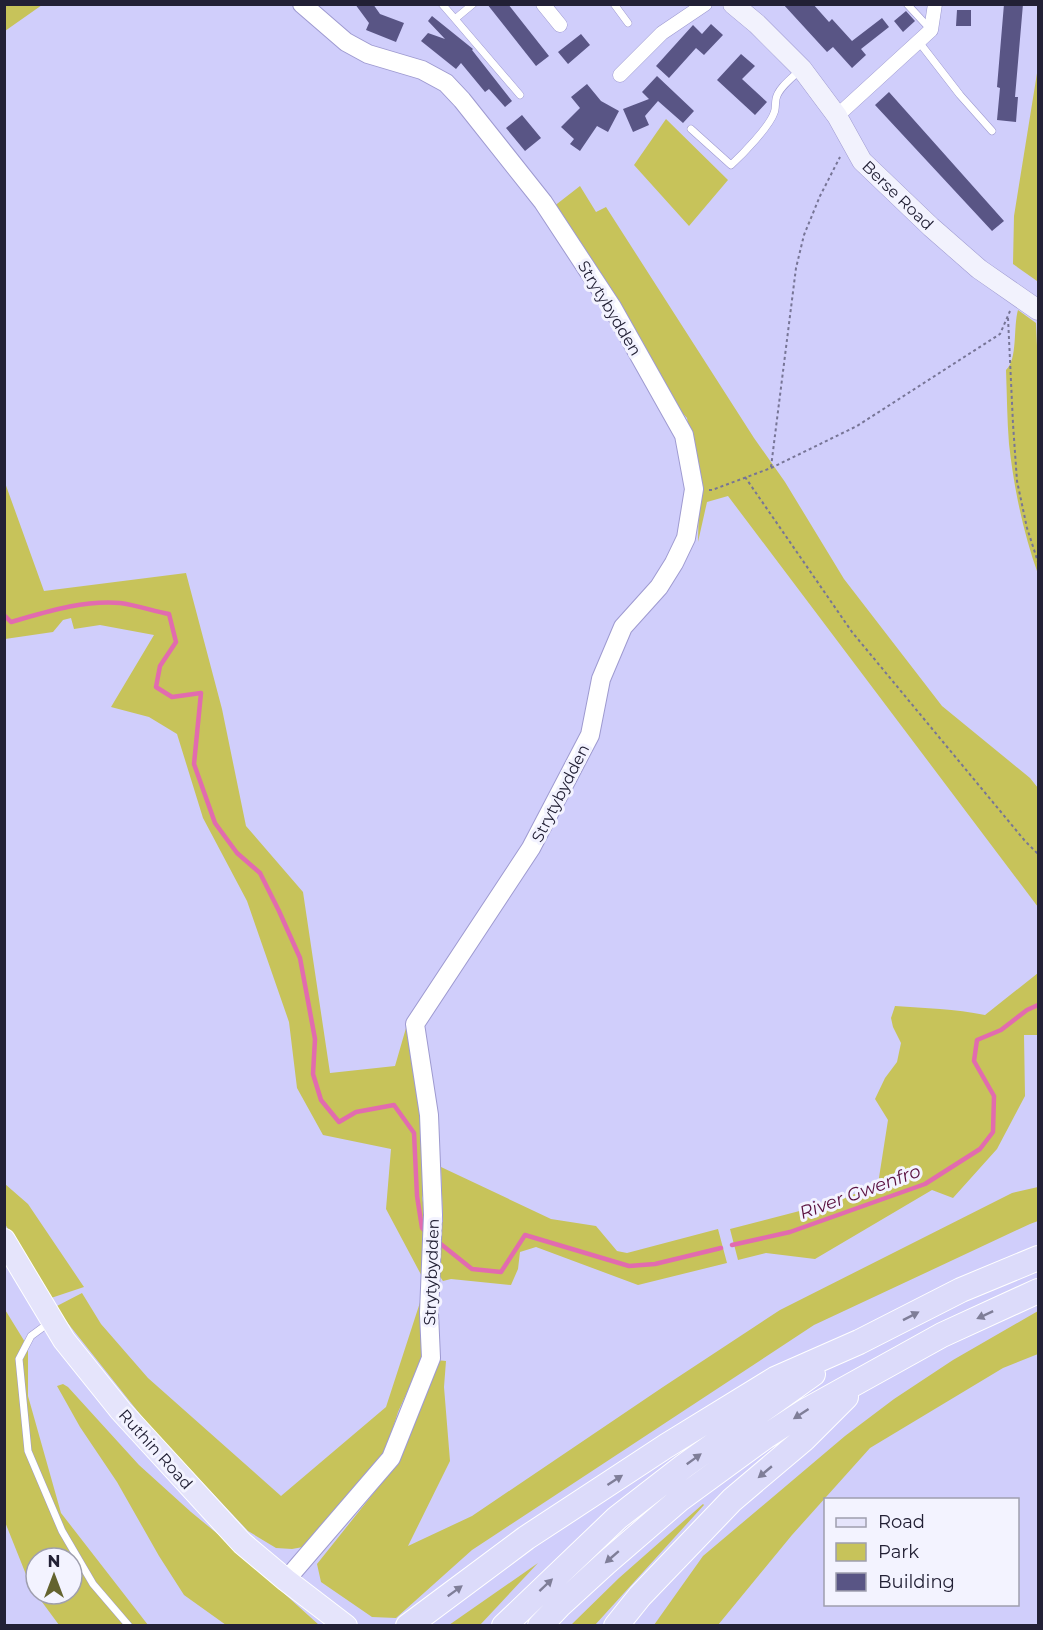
<svg xmlns="http://www.w3.org/2000/svg" width="1043" height="1630" font-family="Montserrat,sans-serif">
<style>
.green{fill:#c7c35a;fill-rule:evenodd}
.lines{fill:none;stroke-linecap:round;stroke-linejoin:round}
.stream{stroke:#e26baf;stroke-width:4.5}
.building{fill:#595585}
.service-casing{stroke:#9e9ad0;stroke-width:8}
.minor-casing{stroke:#9e9ad0;stroke-width:15}
.tertiary-casing{stroke:#9e9ad0;stroke-width:20}
.secondary-casing{stroke:#9e9ad0;stroke-width:21}
.primary-casing{stroke:#fff;stroke-width:24}
.trunk-casing{stroke:#fff;stroke-width:26}
.path{stroke:#777596;stroke-width:2;stroke-dasharray:3 3;stroke-linecap:butt}
.service{stroke:#fff;stroke-width:7}
.minor{stroke:#fff;stroke-width:14}
.tertiary{stroke:#fff;stroke-width:18}
.secondary{stroke:#f2f2fd;stroke-width:20}
.primary{stroke:#e5e4fb;stroke-width:22}
.trunk{stroke:#dcdbfa;stroke-width:24}
.oneway{fill:#7f7e98}
.labels{text-anchor:middle;stroke-width:6;stroke-linejoin:round;paint-order:stroke}
.street-label{font-size:16px;fill:#222035;stroke:#f3f3ff}
.water-label{font-size:18px;font-style:italic;fill:#5b1140;stroke:#f3f3ff}
</style>
<rect width="100%" height="100%" fill="#d0cefb"/>
<path class="green" d="M 5,4 L 41,4 L 42,5 L 5,31 Z
M 1038,67 L 1038,250 L 1037,281 L 1013,264 L 1014,216 Z
M 666,119 L 728,180 L 689,226 L 634,165 Z
M 580,186 L 596,212 L 606,207 L 754,438 L 785,482 L 844,579 L 942,706 L 1030,778 L 1038,788 L 1038,907 L 728,496 L 707,502 L 698,542 L 699,501 L 695,465 L 687,418 L 670,400 L 553,207 Z
M 1018,310 L 1036,323 L 1038,369 L 1038,574 C 1023,532 1014,488 1009,444 C 1007,420 1007,395 1006,370 C 1018,359 1013,327 1018,310 Z
M 4,480 L 44,591 L 186,573 L 222,709 L 246,826 L 303,892 L 330,1073 L 395,1066 L 406,1028 L 411,1039 L 429,1178 L 422,1198 L 427,1220 L 443,1222 L 441,1167 L 551,1219 L 596,1226 L 617,1251 L 627,1253 L 718,1229 L 727,1263 L 638,1285 L 536,1247 L 520,1252 L 518,1269 L 511,1285 L 451,1279 L 443,1281 L 436,1271 L 423,1357 L 398,1412 L 384,1456 L 303,1547 L 292,1549 L 276,1548 L 248,1531 L 147,1423 L 55,1307 L 82,1293 L 101,1324 L 148,1378 L 281,1496 L 386,1407 L 426,1284 L 386,1209 L 391,1149 L 323,1135 L 297,1088 L 289,1022 L 247,901 L 203,818 L 177,734 L 149,717 L 111,707 L 154,635 L 100,625 L 74,629 L 71,618 L 63,620 L 53,632 L 5,639 Z
M 1038,973 L 1038,1035 L 1024,1035 L 1025,1096 L 997,1149 L 953,1198 L 932,1190 L 815,1259 L 766,1253 L 738,1260 L 730,1229 L 838,1201 L 878,1184 L 888,1120 L 875,1099 L 885,1078 L 897,1062 L 901,1043 L 893,1027 L 891,1018 L 895,1006 C 925,1008 955,1009 985,1015 Z
M 5,1184 L 28,1204 L 84,1287 L 51,1298 L 5,1224 Z
M 1038,1187 L 1038,1221 L 1030,1224 L 814,1325 L 472,1550 L 396,1618 L 372,1617 L 321,1582 L 317,1564 L 396,1465 L 436,1360 L 446,1361 L 444,1387 L 450,1461 L 408,1546 L 472,1516 L 663,1387 L 780,1310 L 1012,1193 Z
M 4,1308 L 28,1347 L 28,1396 L 61,1513 L 148,1625 L 59,1625 L 31,1587 L 5,1522 ZM 36,1558 L 72,1558 L 72,1594 L 36,1594 Z
M 1038,1311 L 1038,1354 L 1003,1368 L 870,1448 L 792,1535 L 718,1625 L 654,1625 L 703,1556 L 845,1436 L 894,1399 L 953,1360 Z
M 63,1384 L 68,1387 L 139,1465 L 191,1512 L 225,1540 L 319,1625 L 226,1625 L 184,1595 L 159,1556 L 117,1482 L 80,1427 L 57,1386 Z
M 703,1504 L 704,1505 L 595,1625 L 571,1625 L 619,1578 Z
M 538,1563 L 480,1625 L 449,1625 Z"/>
<g class="lines">
<path class="stream" d="M 4,615 L 11,622 C 46,612 82,600 120,603 C 136,605 153,611 169,614 L 176,642 L 160,666 L 156,687 L 172,697 L 201,693 L 194,764 L 215,823 L 237,853 L 260,873 L 279,911 L 300,958 L 315,1039 L 313,1074 L 321,1100 L 339,1122 L 356,1112 L 394,1105 L 414,1133 L 417,1196 L 422,1228 L 426,1232
M 437,1241 L 472,1269 L 501,1272 L 525,1235 L 629,1266 L 655,1264 L 721,1248
M 732,1245 L 790,1232 L 925,1184 L 980,1149 L 993,1132 L 994,1096 L 974,1061 L 977,1040 L 1001,1030 L 1027,1010 L 1038,1005"/>
</g>
<path class="building" d="M 355,4 L 373,4 L 380,14 L 404,23 L 396,42 L 366,30 L 369,23 Z
M 487,4 L 508,4 L 549,56 L 536,66 Z
M 783,4 L 813,4 L 829,22 L 832,19 L 852,41 L 882,18 L 889,27 L 861,49 L 866,55 L 852,68 L 833,47 L 827,52 Z
M 1004,4 L 1023,4 L 1015,97 L 1018,97 L 1016,122 L 997,120 L 1000,88 L 997,87 Z
M 957,10 L 971,10 L 971,26 L 956,26 Z
M 906,11 L 915,21 L 903,32 L 894,21 Z
M 432,16 L 473,49 L 472,50 L 512,101 L 505,107 L 489,89 L 485,92 L 461,63 L 456,69 L 421,41 L 428,33 L 445,39 L 428,21 Z
M 711,24 L 723,35 L 704,55 L 696,48 L 669,78 L 656,66 L 693,25 L 702,34 Z
M 581,34 L 590,45 L 568,64 L 558,52 Z
M 741,54 L 755,66 L 742,79 L 767,102 L 755,115 L 717,80 Z
M 657,76 L 694,111 L 683,123 L 658,101 L 645,116 L 649,125 L 633,132 L 623,109 L 649,99 L 642,92 Z
M 587,84 L 601,101 L 619,111 L 608,132 L 597,126 L 580,151 L 570,144 L 574,139 L 561,127 L 580,108 L 571,97 Z
M 889,92 L 1004,221 L 992,231 L 875,105 Z
M 522,115 L 541,138 L 525,151 L 506,128 Z"/>
<g class="lines">
<defs>
<path id="service" d="M 442,4 L 455,19 L 473,4
M 614,4 L 628,23
M 907,4 L 931,30
M 455,19 L 520,95
M 919,42 L 960,95 L 992,131
M 691,129 L 731,165 C 743,154 769,127 774,113 C 776,109 775,104 776,99 C 778,88 792,78 800,70
M 50,1322 L 31,1336 L 19,1359 L 28,1451 L 62,1531 L 93,1584 L 129,1626"/>
<path id="minor" d="M 543,4 L 560,25
M 620,75 L 662,33 L 705,4
M 837,116 L 931,30 L 935,4"/>
<path id="tertiary" d="M 286,1580 L 391,1458 L 431,1358 L 429,1313 L 433,1215 L 429,1115 L 415,1024 L 531,848 L 590,735 L 601,679 L 623,627 L 659,587 L 674,563 L 686,538 L 694,489 L 684,435 L 612,307 L 543,202 L 462,100 L 446,83 L 422,70 L 368,54 L 346,42 L 302,4"/>
<path id="secondary" d="M 733,4 L 757,24 L 802,69 L 837,116 L 862,161 L 931,227 L 979,269 L 1038,310"/>
<path id="primary" d="M 4,1240 L 64,1340 L 121,1411 L 242,1543 L 286,1580 L 346,1626"/>
<path id="trunk" d="M 408,1626 L 526,1538 L 666,1446 L 775,1379 L 859,1342 L 961,1290 L 1038,1258
M 504,1626 L 617,1518 L 684,1466 L 813,1374
M 540,1626 L 559,1606 L 606,1563 L 680,1499 L 765,1437 L 805,1411 L 942,1335 L 1038,1291
M 616,1626 L 640,1596 L 732,1500 L 804,1439 L 846,1397"/>
</defs>
<use href="#service" class="service-casing"/>
<use href="#minor" class="minor-casing"/>
<use href="#tertiary" class="tertiary-casing"/>
<use href="#secondary" class="secondary-casing"/>
<use href="#primary" class="primary-casing"/>
<use href="#trunk" class="trunk-casing"/>
<path class="path" d="M 1008,318 L 1013,424 L 1017,481 L 1027,528 L 1038,562
M 771,467 L 796,268 L 804,235 L 820,196 L 840,157
M 745,477 L 852,632 L 1025,841 L 1038,854
M 709,490 L 712,490 L 771,468 L 857,426 L 1000,334 L 1010,311"/>
<use href="#service" class="service"/>
<use href="#minor" class="minor"/>
<use href="#tertiary" class="tertiary"/>
<use href="#secondary" class="secondary"/>
<use href="#primary" class="primary"/>
<use href="#trunk" class="trunk"/>
</g>
<defs><path id="oneway-solid" d="M-6-.8H1V-3.2L6.5 0L1 3.2V.8H-6Z" transform="scale(1.5)"/></defs>
<g class="oneway">
<use href="#oneway-solid" transform="translate(985 1315) rotate(155)"/>
<use href="#oneway-solid" transform="translate(911 1316) rotate(-27)"/>
<use href="#oneway-solid" transform="translate(801 1414) rotate(147)"/>
<use href="#oneway-solid" transform="translate(694 1459) rotate(-36)"/>
<use href="#oneway-solid" transform="translate(765 1472) rotate(140)"/>
<use href="#oneway-solid" transform="translate(615 1480) rotate(-33)"/>
<use href="#oneway-solid" transform="translate(612 1557) rotate(139)"/>
<use href="#oneway-solid" transform="translate(546 1585) rotate(-43)"/>
<use href="#oneway-solid" transform="translate(455 1591) rotate(-36)"/>
</g>
<g class="labels">
<g class="street-label">
<text transform="translate(898 195) rotate(44)" y="6">Berse Road</text>
<text transform="translate(610 308) rotate(59)" y="6">Strytybydden</text>
<text transform="translate(560 793) rotate(-63)" y="6">Strytybydden</text>
<text transform="translate(431 1272) rotate(-88)" y="6">Strytybydden</text>
<text transform="translate(156 1449) rotate(48)" y="6">Ruthin Road</text>
</g>
<g class="water-label">
<text transform="translate(860 1192) rotate(-20)" y="6">River Gwenfro</text>
</g>
</g>
<rect width="1043" height="1630" fill="none" stroke="#222035" stroke-width="12"/>
<rect x="824" y="1498" width="195" height="108" fill="#f3f3ff" stroke="#9f9fae" stroke-width="1.5"/>
<rect x="836" y="1518" width="30" height="9" fill="#e5e4fb" stroke="#9f9fae" stroke-width="1.5"/>
<text x="878" y="1528" font-size="18" fill="#222035">Road</text>
<rect x="836" y="1543" width="30" height="18" fill="#c7c35a" stroke="#9f9fae" stroke-width="1.5"/>
<text x="878" y="1558" font-size="18" fill="#222035">Park</text>
<rect x="836" y="1573" width="30" height="18" fill="#595585" stroke="#9f9fae" stroke-width="1.5"/>
<text x="878" y="1588" font-size="18" fill="#222035">Building</text>
<g transform="translate(54 1576)"><circle r="28" fill="#f3f3ff" stroke="#9f9fae" stroke-width="1.5"/>
<path d="M0-4.5L10 22L0 15L-10 22Z" fill="#64632f"/>
<text y="-9" font-size="16" font-weight="bold" text-anchor="middle" fill="#222035">N</text>
</g>
</svg>
